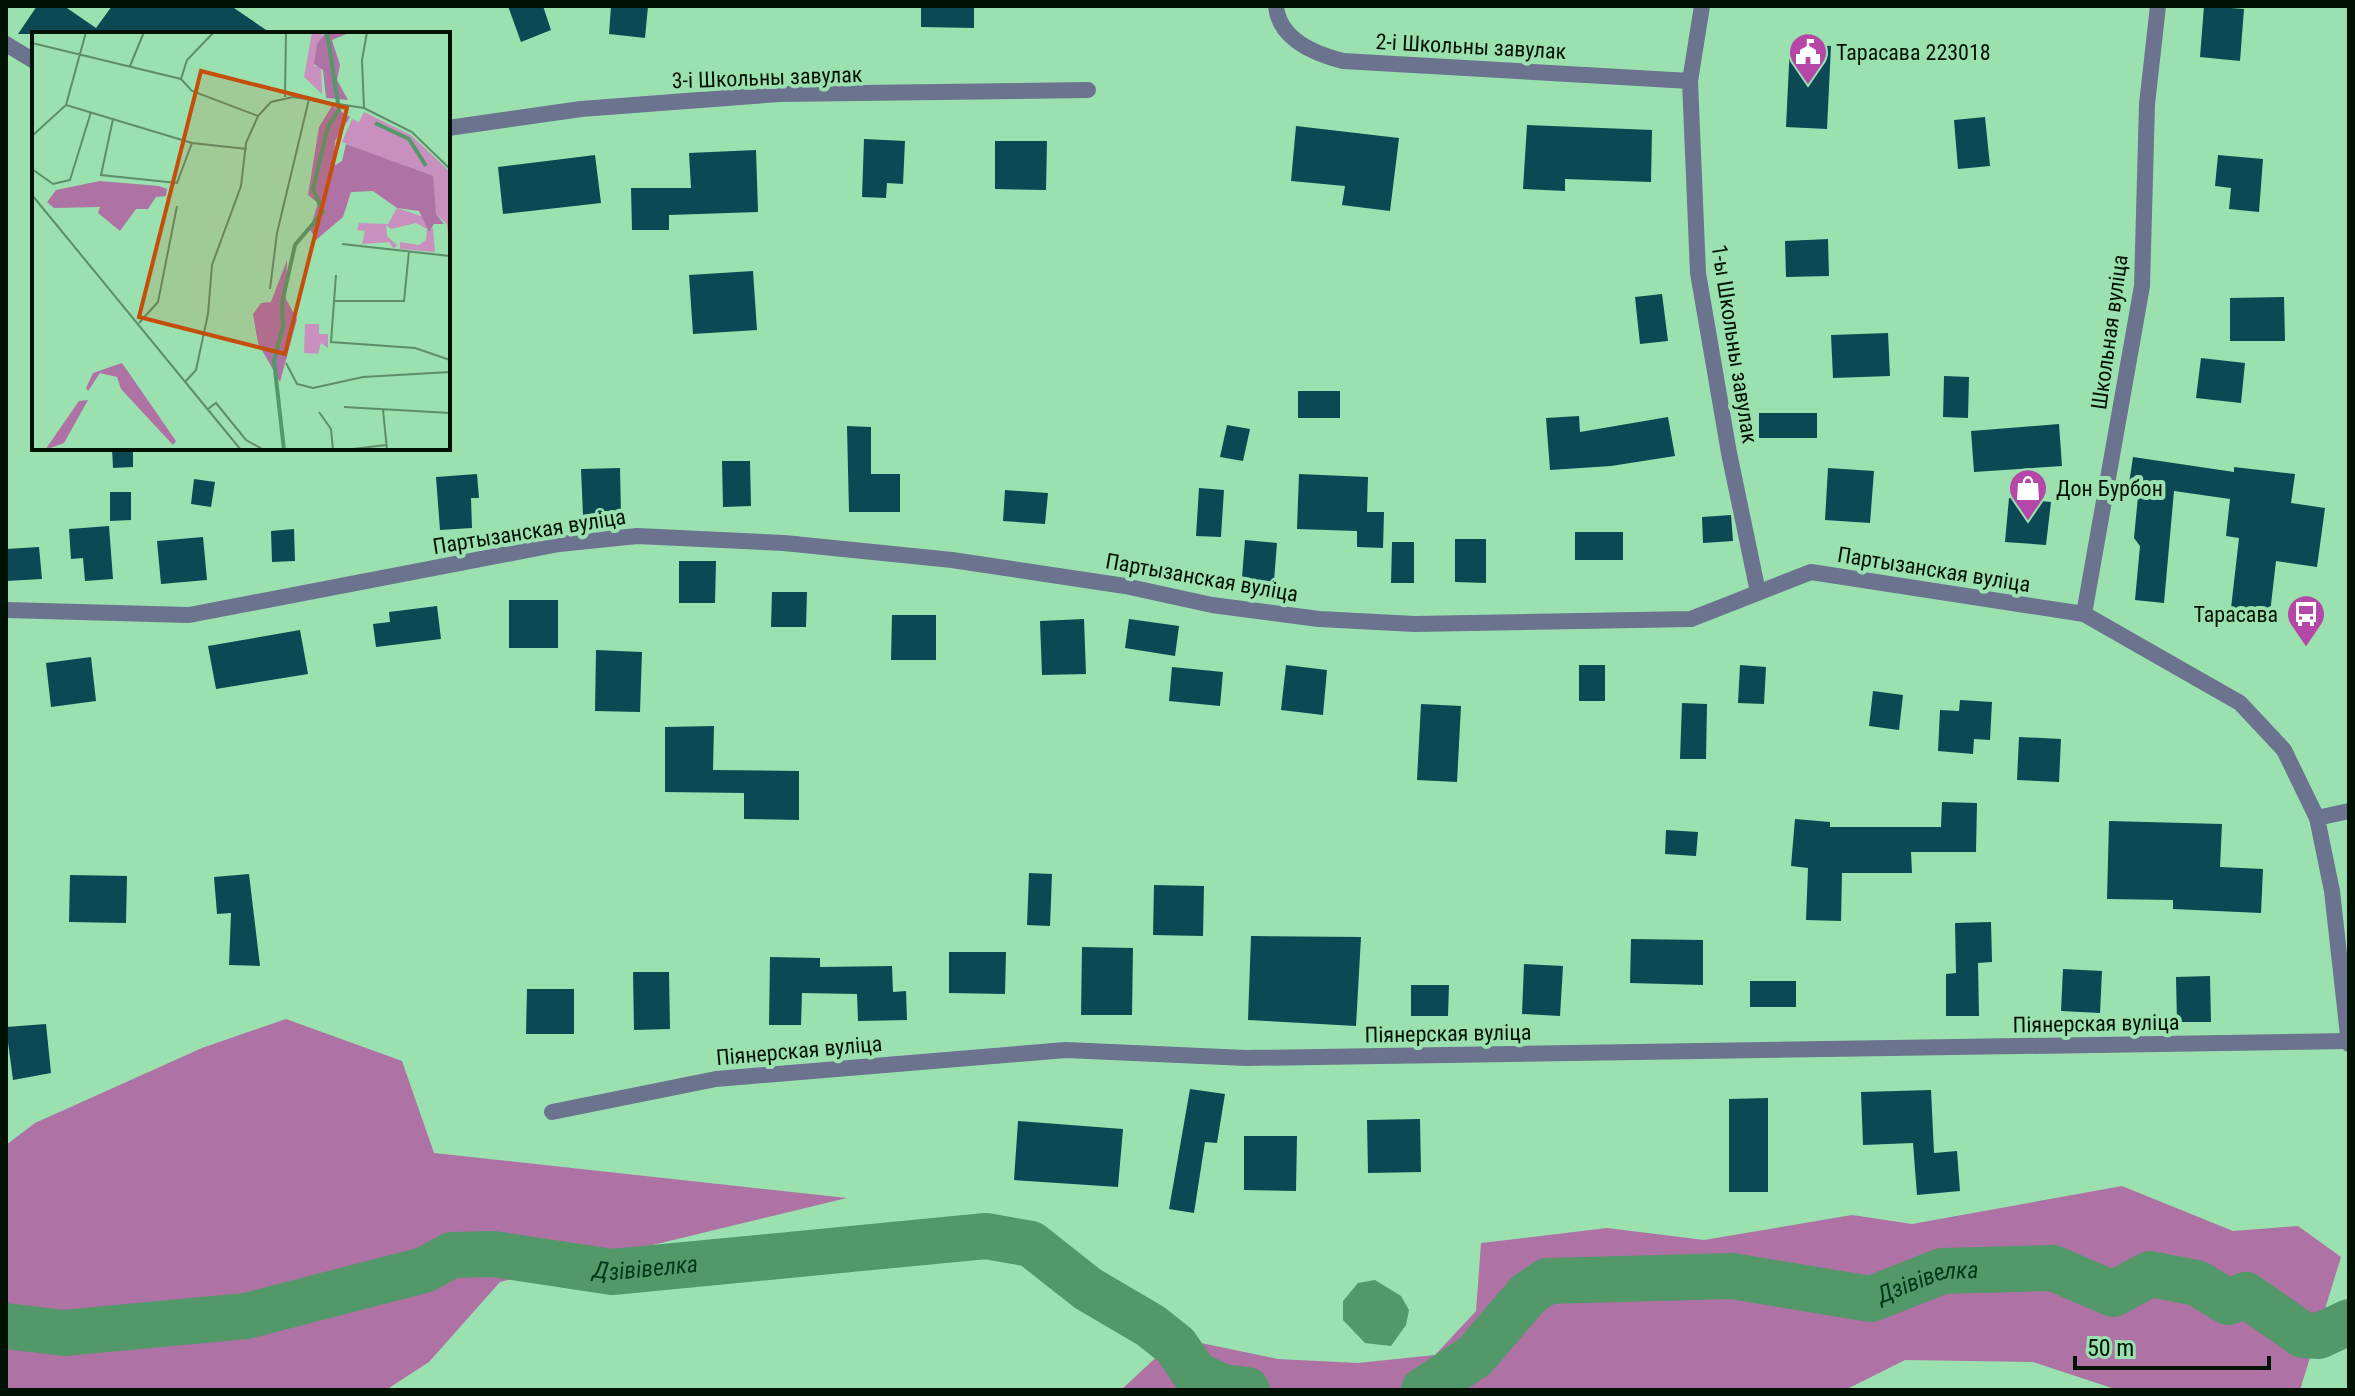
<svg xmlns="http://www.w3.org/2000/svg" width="2355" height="1396" font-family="'Roboto Condensed',sans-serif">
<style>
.forest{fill:#ae72a4}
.water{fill:#539869}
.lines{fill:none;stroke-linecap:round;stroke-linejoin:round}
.river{stroke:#539869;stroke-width:46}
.building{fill:#0d4954}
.minor{stroke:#6b738f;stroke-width:16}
.tertiary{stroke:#6b738f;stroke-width:16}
.labels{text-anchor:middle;stroke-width:8;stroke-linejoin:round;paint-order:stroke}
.street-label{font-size:22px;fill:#001203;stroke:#9ae1af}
.poi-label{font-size:22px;fill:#001203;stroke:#9ae1af;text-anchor:start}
.water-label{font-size:24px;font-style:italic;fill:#00391a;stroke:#9ae1af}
.inset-river{fill:none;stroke:#539869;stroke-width:4}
.inset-road{fill:none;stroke:#5c8e6a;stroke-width:2}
.view{fill:#c54e0b;fill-opacity:0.15;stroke:#c54e0b;stroke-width:4}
.inset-edge{fill:none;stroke:#001203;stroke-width:4}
</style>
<rect width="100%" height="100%" fill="#9ae1af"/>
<path class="forest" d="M 286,1019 L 402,1061 L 434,1153 L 847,1198 L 500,1282 L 429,1362 L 386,1390 L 6,1390 L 6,1145 L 35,1123 L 202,1048 Z
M 2122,1186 L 2233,1231 L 2298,1226 L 2341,1257 L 2300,1390 L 2118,1390 L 2033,1362 L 1905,1360 L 1845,1390 L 1121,1390 L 1177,1338 L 1278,1359 L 1358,1363 L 1435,1355 L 1476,1311 L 1481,1243 L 1607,1228 L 1704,1240 L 1852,1215 L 1912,1224 Z"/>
<path class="water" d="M 980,1215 L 1024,1232 L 1031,1244 L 1026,1255 C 998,1252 973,1248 953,1227 L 962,1217 Z
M 1375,1280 L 1401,1296 L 1409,1310 L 1406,1325 L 1391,1346 L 1365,1343 L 1343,1320 L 1343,1301 L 1358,1283 Z"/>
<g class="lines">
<g class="river">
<path id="s1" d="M 6,1326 L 64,1333 L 246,1316 L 424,1270 L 452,1255 L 493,1254 L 612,1272 L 986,1236 L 1031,1244 L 1088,1289 L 1151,1326 L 1176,1346 L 1195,1374 L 1223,1387 L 1247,1390"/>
<path id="s2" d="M 1424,1390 L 1475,1356 L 1528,1294 L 1547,1281 L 1732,1276 L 1871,1299 L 1942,1271 L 2053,1268 L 2113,1294 L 2150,1274 L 2197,1283 L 2228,1302 L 2246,1295 L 2303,1335 L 2319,1336 L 2349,1322"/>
</g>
</g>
<path class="building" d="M 37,6 L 64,6 L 96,28 L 112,6 L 231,6 L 272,34 L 18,34 Z
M 508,6 L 543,6 L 551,30 L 521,42 Z
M 611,6 L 648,6 L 645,38 L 609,34 Z
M 921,6 L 974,6 L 974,28 L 921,27 Z
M 2204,6 L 2244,9 L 2240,61 L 2200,57 Z
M 1790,44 L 1831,46 L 1827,129 L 1786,127 Z
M 1985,117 L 1990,166 L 1958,169 L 1954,120 Z
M 1527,125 L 1652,130 L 1651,182 L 1565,179 L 1565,191 L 1523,189 Z
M 1296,126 L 1399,138 L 1390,211 L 1342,205 L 1345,186 L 1291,181 Z
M 864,139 L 905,141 L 903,184 L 887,183 L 886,198 L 862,197 Z
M 995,141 L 1047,141 L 1046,190 L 995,189 Z
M 756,150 L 758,212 L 669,215 L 669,230 L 632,230 L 631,188 L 691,188 L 689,153 Z
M 595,155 L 601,203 L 503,214 L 498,167 Z
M 2218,155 L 2263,159 L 2259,212 L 2229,209 L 2231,188 L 2215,186 Z
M 1828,239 L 1829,276 L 1786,277 L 1785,241 Z
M 753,271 L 757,330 L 693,334 L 689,275 Z
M 1662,294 L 1668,341 L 1640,344 L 1635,297 Z
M 2284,297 L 2285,341 L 2230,341 L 2230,298 Z
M 1888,333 L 1890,376 L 1833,378 L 1831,335 Z
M 2201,358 L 2245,363 L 2241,403 L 2196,398 Z
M 1944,376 L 1969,377 L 1968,418 L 1943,417 Z
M 1298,391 L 1340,391 L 1340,418 L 1298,418 Z
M 1759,413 L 1817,413 L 1817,438 L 1759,438 Z
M 1579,416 L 1580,432 L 1668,417 L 1675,456 L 1611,466 L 1550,470 L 1546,418 Z
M 2059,424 L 2062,466 L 1974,472 L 1971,431 Z
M 1227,425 L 1250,429 L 1243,461 L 1220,457 Z
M 847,426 L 871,427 L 871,474 L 900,474 L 900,512 L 849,512 Z
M 112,448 L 133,448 L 133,467 L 113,468 Z
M 2133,457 L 2234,472 L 2234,467 L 2295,474 L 2291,503 L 2325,508 L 2317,567 L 2276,561 L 2270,613 L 2231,608 L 2239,538 L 2226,536 L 2230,499 L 2174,491 L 2164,603 L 2135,600 L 2140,546 L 2134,538 L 2139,486 L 2129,484 Z
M 722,461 L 750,461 L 751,506 L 723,507 Z
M 620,468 L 621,514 L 583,515 L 581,469 Z
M 1828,468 L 1874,471 L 1870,523 L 1825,520 Z
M 477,474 L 479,498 L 471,498 L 472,528 L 440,530 L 436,477 Z
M 1299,474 L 1368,477 L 1367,512 L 1384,512 L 1383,548 L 1357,547 L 1357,531 L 1297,529 Z
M 194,479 L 215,482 L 211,507 L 191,504 Z
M 1199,488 L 1224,490 L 1221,537 L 1196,536 Z
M 1005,490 L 1048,493 L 1045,524 L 1003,521 Z
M 110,492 L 131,492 L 131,520 L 110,521 Z
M 2009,498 L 2051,502 L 2046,545 L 2005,542 Z
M 1731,515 L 1733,541 L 1703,543 L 1702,517 Z
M 109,526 L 113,579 L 85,581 L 83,558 L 71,559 L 69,529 Z
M 294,529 L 295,561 L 272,562 L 271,531 Z
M 1575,532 L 1623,532 L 1623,560 L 1575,560 Z
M 203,537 L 207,580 L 161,584 L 157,541 Z
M 1455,539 L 1486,539 L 1486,583 L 1455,582 Z
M 1245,540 L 1277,543 L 1273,593 L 1241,590 Z
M 1392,542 L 1414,542 L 1414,583 L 1391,583 Z
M 39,547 L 42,579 L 6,581 L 6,549 Z
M 679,561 L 716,561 L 715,603 L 679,603 Z
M 772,592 L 807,592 L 806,627 L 771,627 Z
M 509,600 L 558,600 L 558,648 L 509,648 Z
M 437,606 L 441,639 L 376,647 L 373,624 L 390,622 L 389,612 Z
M 892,615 L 936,615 L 936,660 L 891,660 Z
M 1084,619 L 1086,674 L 1042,675 L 1040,621 Z
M 1129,619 L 1179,626 L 1175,656 L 1125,648 Z
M 300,630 L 308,674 L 216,689 L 208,646 Z
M 596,650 L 642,652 L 640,712 L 595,711 Z
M 91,657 L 96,701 L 51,707 L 46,663 Z
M 1286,665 L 1327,670 L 1323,715 L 1281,710 Z
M 1579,665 L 1605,665 L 1605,701 L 1579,701 Z
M 1740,665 L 1766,667 L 1764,704 L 1738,703 Z
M 1172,667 L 1223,672 L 1220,706 L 1169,701 Z
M 1873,691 L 1903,695 L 1899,730 L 1869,726 Z
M 1960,700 L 1992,702 L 1990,740 L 1974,739 L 1973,754 L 1938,751 L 1940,710 L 1959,711 Z
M 1682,703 L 1707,704 L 1706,759 L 1680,759 Z
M 1421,704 L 1461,706 L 1457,782 L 1417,780 Z
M 714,726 L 713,770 L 799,771 L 799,820 L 744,819 L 744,793 L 665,792 L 665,727 Z
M 2019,737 L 2061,739 L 2059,782 L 2017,780 Z
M 1942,802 L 1977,803 L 1976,852 L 1911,852 L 1912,873 L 1842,873 L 1841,921 L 1806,920 L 1808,868 L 1791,866 L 1795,819 L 1830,822 L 1830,827 L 1941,827 Z
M 2109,821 L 2222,824 L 2220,867 L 2263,869 L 2261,913 L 2173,909 L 2173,900 L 2107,899 Z
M 1666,830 L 1698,832 L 1696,856 L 1665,854 Z
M 1029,873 L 1052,874 L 1050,926 L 1027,925 Z
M 249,874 L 260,966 L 229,965 L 231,913 L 217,914 L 214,877 Z
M 70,875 L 127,876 L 126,923 L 69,922 Z
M 1154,885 L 1204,886 L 1203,936 L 1153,935 Z
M 1991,922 L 1992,962 L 1978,963 L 1979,1016 L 1946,1016 L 1946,974 L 1956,973 L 1955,923 Z
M 1251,936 L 1361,937 L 1356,1026 L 1248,1020 Z
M 1631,939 L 1703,940 L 1703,985 L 1630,983 Z
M 1082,947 L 1133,948 L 1132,1015 L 1081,1015 Z
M 949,952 L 1006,952 L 1005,994 L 949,993 Z
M 770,957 L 820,958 L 820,967 L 892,966 L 893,992 L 906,991 L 907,1020 L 858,1021 L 857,994 L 802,993 L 801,1025 L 769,1025 Z
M 1524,964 L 1563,966 L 1560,1016 L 1522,1014 Z
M 2063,969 L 2102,971 L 2100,1013 L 2061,1011 Z
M 633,972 L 669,972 L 670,1029 L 634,1030 Z
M 2210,976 L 2211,1022 L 2177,1022 L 2176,977 Z
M 1750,981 L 1796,981 L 1796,1007 L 1750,1007 Z
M 1411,985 L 1449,985 L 1448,1016 L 1411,1016 Z
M 527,989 L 574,989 L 574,1034 L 526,1034 Z
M 46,1024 L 51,1073 L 13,1080 L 6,1027 Z
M 1190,1089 L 1225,1094 L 1217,1143 L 1205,1142 L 1194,1213 L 1169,1209 Z
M 1931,1090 L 1934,1153 L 1957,1151 L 1960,1191 L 1917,1195 L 1913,1143 L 1863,1145 L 1861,1092 Z
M 1768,1098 L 1768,1192 L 1729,1192 L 1729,1099 Z
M 1420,1119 L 1421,1172 L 1368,1173 L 1367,1120 Z
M 1018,1121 L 1123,1129 L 1118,1187 L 1014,1180 Z
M 1244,1136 L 1297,1136 L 1296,1191 L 1244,1190 Z"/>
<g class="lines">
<path class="minor" d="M 1276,6 C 1279,40 1315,54 1343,61 L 1690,81
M 1702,6 L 1690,81 L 1698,273 L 1729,453 L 1758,592
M 6,44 L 34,61
M 448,128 L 581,109 L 779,94 L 1088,90
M 2084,614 L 2142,286 L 2147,104 L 2158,6
M 552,1112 L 716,1079 L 1066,1050 L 1246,1058 L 2349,1041"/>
<path class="tertiary" d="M 6,610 L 189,615 L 559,544 L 637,536 L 784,543 L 952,560 L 1125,586 L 1212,605 L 1319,619 L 1415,624 L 1691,619 L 1811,572 L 2084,614 L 2240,703 L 2284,750 L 2317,818 L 2332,891 L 2349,1044
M 2317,818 L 2349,811"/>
</g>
<defs>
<symbol id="civic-pin" viewBox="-11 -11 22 30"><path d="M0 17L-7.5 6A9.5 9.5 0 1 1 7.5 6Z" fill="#b447a7" stroke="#9ae1af"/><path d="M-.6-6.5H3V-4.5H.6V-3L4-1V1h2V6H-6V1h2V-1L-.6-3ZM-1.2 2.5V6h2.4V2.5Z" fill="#fff"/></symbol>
<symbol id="shop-pin" viewBox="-11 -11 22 30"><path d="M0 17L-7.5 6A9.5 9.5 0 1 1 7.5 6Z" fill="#b447a7" stroke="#9ae1af"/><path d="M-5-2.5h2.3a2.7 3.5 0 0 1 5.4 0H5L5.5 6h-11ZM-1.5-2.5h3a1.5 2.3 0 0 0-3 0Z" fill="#fff"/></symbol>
<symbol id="bus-pin" viewBox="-11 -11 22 30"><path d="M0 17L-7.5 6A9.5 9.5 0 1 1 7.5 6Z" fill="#b447a7" stroke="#9ae1af"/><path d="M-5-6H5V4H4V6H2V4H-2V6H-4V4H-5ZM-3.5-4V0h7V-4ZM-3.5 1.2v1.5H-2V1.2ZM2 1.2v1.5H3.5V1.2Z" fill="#fff"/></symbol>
</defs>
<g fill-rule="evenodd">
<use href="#civic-pin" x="1786" y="30" width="44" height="60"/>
<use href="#shop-pin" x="2006" y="466" width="44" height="60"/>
<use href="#bus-pin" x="2284" y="592" width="44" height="60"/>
</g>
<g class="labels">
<g class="street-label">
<text transform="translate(1471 46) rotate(3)" y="8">2-і Школьны завулак</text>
<text transform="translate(767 77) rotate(-2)" y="8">3-і Школьны завулак</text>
<text transform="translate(2109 332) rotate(-82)" y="8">Школьная вуліца</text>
<text transform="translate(1735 344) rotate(81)" y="8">1-ы Школьны завулак</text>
<text transform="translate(529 531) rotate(-9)" y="8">Партызанская вуліца</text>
<text transform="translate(1934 569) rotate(9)" y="8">Партызанская вуліца</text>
<text transform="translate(1202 577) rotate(10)" y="8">Партызанская вуліца</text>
<text transform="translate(2096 1023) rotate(-1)" y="8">Піянерская вуліца</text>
<text transform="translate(1448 1033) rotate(-1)" y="8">Піянерская вуліца</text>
<text transform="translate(799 1050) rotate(-5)" y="8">Піянерская вуліца</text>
</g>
<g class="poi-label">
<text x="1836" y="60">Тарасава 223018</text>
<text x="2056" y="496">Дон Бурбон</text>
<text x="2278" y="622" text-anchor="end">Тарасава</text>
</g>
<g class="water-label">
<text dy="8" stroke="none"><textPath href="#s1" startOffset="652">Дзівівелка</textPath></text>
<text dy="8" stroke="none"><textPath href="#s2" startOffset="552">Дзівівелка</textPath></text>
</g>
</g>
<g transform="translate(32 32)">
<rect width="418" height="418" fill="#9ae1af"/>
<path d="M 280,0 L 291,0 L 282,34 L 289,35 L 290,62 L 272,45 ZM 332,80 L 379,103 L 418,140 L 418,222 L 415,192 L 404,182 L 392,144 L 310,110 L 320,87 L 327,90 ZM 365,176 L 392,185 L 396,199 L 401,196 L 403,220 L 368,217 L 368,210 L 387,213 L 394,208 L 395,197 L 384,191 L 359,197 L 354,193 L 355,204 L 365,213 L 362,217 L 357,210 L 330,212 L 333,199 L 325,198 L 327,191 L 356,192 ZM 273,292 L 287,292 L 287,302 L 296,302 L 296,316 L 289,311 L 286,322 L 272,321 Z" fill="#c990bf"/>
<path d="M 294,0 L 319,0 L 300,8 L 308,33 L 305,48 L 316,68 L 294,66 L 291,38 L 282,32 L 285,12 ZM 300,74 L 318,85 L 303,109 L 302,134 L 310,129 L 314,112 L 401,144 L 404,182 L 412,192 L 402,192 L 397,200 L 387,179 L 365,176 L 341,159 L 319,160 L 311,185 L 284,208 L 278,197 L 286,171 L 276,163 L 287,95 ZM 68,149 L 127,154 L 135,157 L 134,164 L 124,165 L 116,177 L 104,177 L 88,199 L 66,181 L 68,175 L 22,176 L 15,170 L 24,158 ZM 255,228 L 254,267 L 265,287 L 248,350 L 226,311 L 221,282 L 229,271 L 239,270 ZM 90,331 L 144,409 L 141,413 L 89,357 L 85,345 L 68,341 L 56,359 L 54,356 L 61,341 ZM 56,368 L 32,411 L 13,418 L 47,369 Z" fill="#ae72a4"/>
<path class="inset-river" d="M 343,91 L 377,107 L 394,134M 252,418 L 242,329 L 251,294 L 250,271 L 263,213 L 291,180 L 281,157 L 296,94 L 307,78 L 295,0"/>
<path class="inset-road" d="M 0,11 L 149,47 L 160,59 L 226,84M 98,34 L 112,0M 149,47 L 155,28 L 182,0M 253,65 L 254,0M 34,73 L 160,111 L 215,117M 332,76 L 330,28 L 335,0M 81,87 L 69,143 L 145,151 L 160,111M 0,104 L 34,73 L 54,0M 0,137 L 21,152 L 38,148 L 59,80M 0,163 L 209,418M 310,212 L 418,224M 304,243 L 299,310 L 383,316 L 418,328M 238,257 L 245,201 L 277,67M 302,269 L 372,269 L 377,219M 107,291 L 126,270 L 145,174M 254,331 L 265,352 L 281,356 L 331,345 L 418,340M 418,339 L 418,382M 154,349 L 164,338 L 176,282 L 180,233 L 209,154 L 214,111 L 226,84 L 239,70 L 261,65 L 332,76 L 380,100 L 418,137M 312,375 L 418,381M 176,377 L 184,371 L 214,408 L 232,418M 351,378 L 355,418M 287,380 L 299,397 L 301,418M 312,418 L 354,413"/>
<path class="view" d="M 169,39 L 315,76 L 253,322 L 107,285 Z"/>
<rect width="418" height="418" class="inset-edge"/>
</g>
<rect width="2355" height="1396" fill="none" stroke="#001203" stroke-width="16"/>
<path d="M2075 1356v12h194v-12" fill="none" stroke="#001203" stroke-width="4"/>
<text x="2087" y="1356" font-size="24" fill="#001203" stroke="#9ae1af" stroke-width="6" paint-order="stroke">50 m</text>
</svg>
